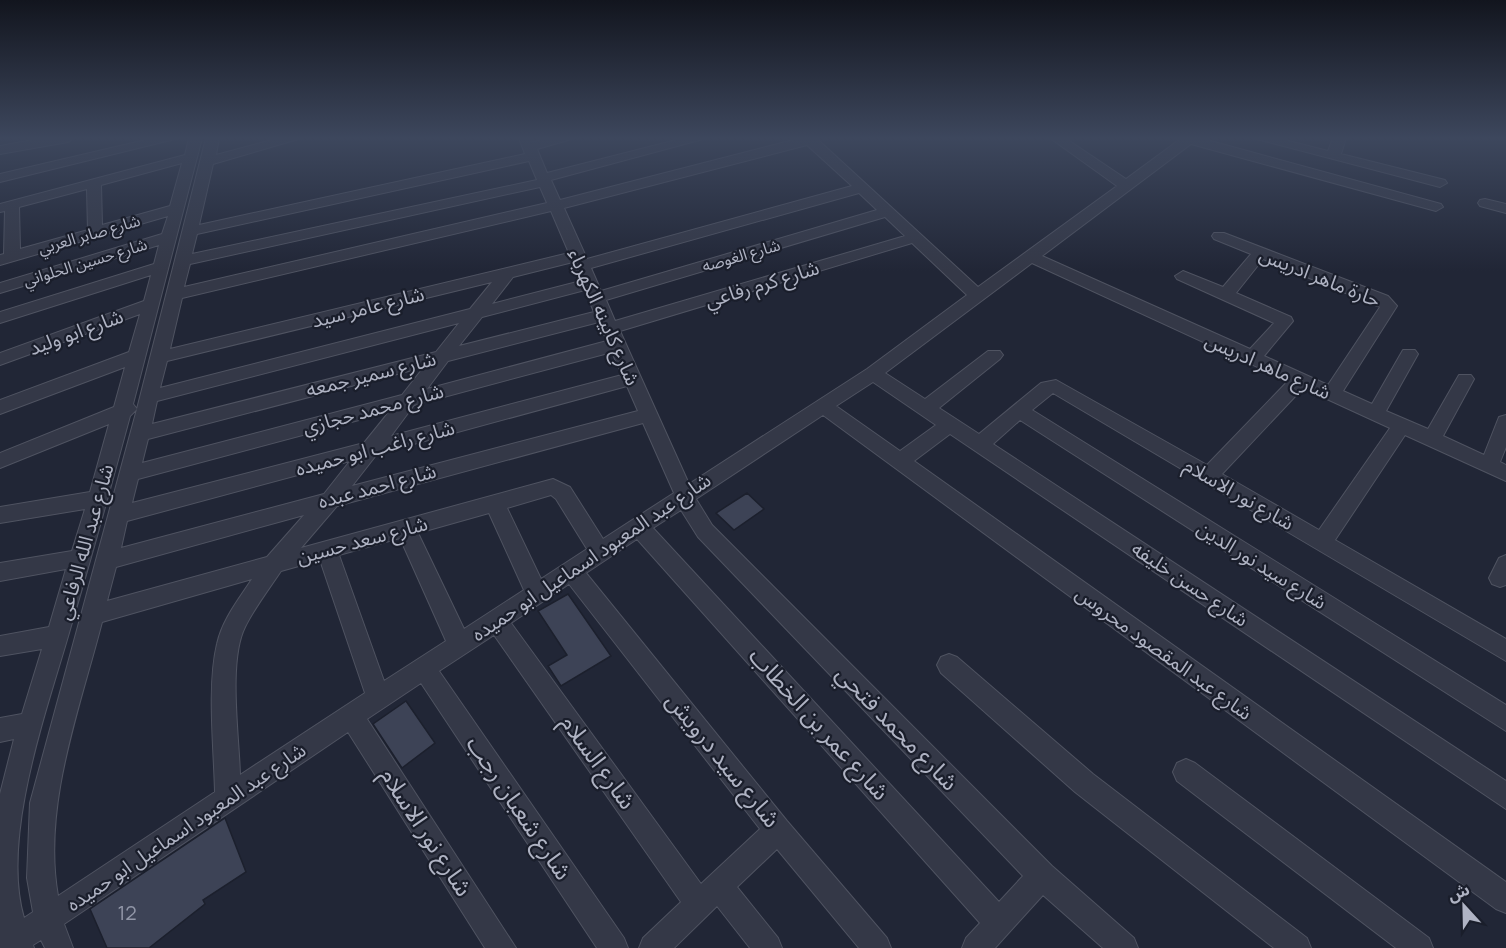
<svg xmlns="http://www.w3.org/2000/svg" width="1506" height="948" font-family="Manrope,'Noto Sans Arabic',sans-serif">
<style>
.building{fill:#3d4356;stroke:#1c202d;stroke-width:1.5}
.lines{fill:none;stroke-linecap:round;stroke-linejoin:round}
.minor-casing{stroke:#4f5361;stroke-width:2}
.minor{fill:#343847;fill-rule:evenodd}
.labels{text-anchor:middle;stroke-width:4.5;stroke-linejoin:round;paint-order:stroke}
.far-street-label{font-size:16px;fill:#afb3c3;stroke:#1a1e2b}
.street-label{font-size:20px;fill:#afb3c3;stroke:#1a1e2b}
.near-number-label{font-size:20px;fill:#9297a8}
.near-street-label{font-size:24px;fill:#afb3c3;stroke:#1a1e2b}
</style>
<rect width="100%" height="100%" fill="#212636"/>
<path class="building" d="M 747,493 L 764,509 L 734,530 L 716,513 Z
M 568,594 L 611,656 L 561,686 L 548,666 L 567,655 L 538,611 Z
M 406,701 L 435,743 L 402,768 L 373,724 Z
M 225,818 L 246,872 L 203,900 L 205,904 L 149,948 L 107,948 L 90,909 Z"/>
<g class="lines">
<defs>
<path id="minor" d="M 43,138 L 74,138 L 68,142 L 0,154 L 0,146 Z
M 154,138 L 179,138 L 0,182 L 0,174 Z
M 189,138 L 202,138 L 133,404 L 137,409 L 206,138 L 219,138 L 216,155 L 279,138 L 302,138 L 213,164 L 199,225 L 525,154 L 519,138 L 532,138 L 533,142 L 550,138 L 575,138 L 537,149 L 547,173 L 684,138 L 707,138 L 551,180 L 560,200 L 801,138 L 816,138 L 978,287 L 1117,186 L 1050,138 L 1065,138 L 1126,179 L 1179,140 L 1178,138 L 1200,138 L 1441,204 L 1443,207 L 1436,211 L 1191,144 L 1042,256 L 1250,349 L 1274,323 L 1177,279 L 1175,276 L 1183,271 L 1223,287 L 1251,254 L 1214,239 L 1212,236 L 1214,233 L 1224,233 L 1388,296 L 1397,306 L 1343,391 L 1372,404 L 1403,350 L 1415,350 L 1418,354 L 1386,411 L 1428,429 L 1459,375 L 1471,375 L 1474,379 L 1443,436 L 1484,455 L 1499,417 L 1506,415 L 1506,447 L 1500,462 L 1506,465 L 1506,481 L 1405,435 L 1335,540 L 1506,639 L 1506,661 L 1053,393 L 1032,410 L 1506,705 L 1506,731 L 1020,420 L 993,444 L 1506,781 L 1506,809 L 950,434 L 914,461 L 1506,882 L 1506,913 L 1496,909 L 823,415 L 696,499 L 712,525 L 1052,866 L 1134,938 L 1138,948 L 1103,948 L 1043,895 L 995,948 L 962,948 L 966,938 L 980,923 L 637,539 L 586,573 L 787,821 L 887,938 L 891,948 L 859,948 L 777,849 L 737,887 L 778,938 L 782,948 L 750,948 L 717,906 L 674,948 L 639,948 L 643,938 L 681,902 L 494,635 L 439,671 L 624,938 L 628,948 L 597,948 L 421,683 L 367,719 L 516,948 L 485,948 L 348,732 L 64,924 L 73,948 L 45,948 L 41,940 L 33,945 L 34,948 L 0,948 L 0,794 L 14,739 L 0,742 L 0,718 L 22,714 L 42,649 L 0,656 L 0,636 L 49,627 L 66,569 L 0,581 L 0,563 L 72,551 L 85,509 L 0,523 L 0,507 L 90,492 L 109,424 L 0,468 L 0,453 L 114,407 L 125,367 L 0,414 L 0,400 L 129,352 L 140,314 L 0,365 L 0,353 L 144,301 L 151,275 L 0,323 L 0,312 L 154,264 L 159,245 L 0,293 L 0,283 L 162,234 L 168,216 L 0,265 L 0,255 L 4,254 L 5,211 L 0,212 L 0,204 L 185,155 ZM 807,145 L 852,186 L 587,259 L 564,208 ZM 529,161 L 537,180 L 192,254 L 197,234 ZM 182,163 L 170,206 L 102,225 L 101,185 ZM 540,187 L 547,203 L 184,287 L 190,264 ZM 87,189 L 88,230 L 20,249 L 19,207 ZM 859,193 L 877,210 L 601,291 L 591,268 ZM 551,211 L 569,253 L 170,349 L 182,298 ZM 885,217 L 905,236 L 615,321 L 606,300 ZM 912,243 L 967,295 L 867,369 L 689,484 L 620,331 ZM 1263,259 L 1380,307 L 1328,385 L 1264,356 L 1293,321 L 1291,317 L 1236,293 ZM 573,262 L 581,281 L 492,304 L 513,277 ZM 1032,263 L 1288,381 L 1207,465 L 1056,380 L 1041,383 L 979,434 L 939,408 L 1000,359 L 1003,355 L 1000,351 L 988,351 L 925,399 L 885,373 ZM 492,282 L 470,309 L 160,388 L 167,361 ZM 585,290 L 594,312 L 459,346 L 482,317 ZM 599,322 L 607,341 L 427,389 L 448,361 ZM 459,323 L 436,352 L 152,424 L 157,401 ZM 612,352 L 622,375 L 391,436 L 414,405 ZM 424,367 L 402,395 L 142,463 L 148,439 ZM 873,382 L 936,425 L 900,451 L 836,406 ZM 627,386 L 638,411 L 352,486 L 377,454 ZM 1303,388 L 1390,428 L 1319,530 L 1222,474 ZM 137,409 L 30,803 L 27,878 L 33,912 L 24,918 C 0,836 48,707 71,626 C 92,556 111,486 130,416 ZM 389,412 L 364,443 L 132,503 L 138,479 ZM 643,423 L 674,493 L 603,539 L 570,487 L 553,479 L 301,548 L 337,506 ZM 350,461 L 324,494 L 121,548 L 127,521 ZM 551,495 L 556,499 L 587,549 L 541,579 L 507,508 ZM 681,510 L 698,537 L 1023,876 L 999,902 L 653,528 ZM 489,513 L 524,590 L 464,629 L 418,533 ZM 304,515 L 267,557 L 107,601 L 116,567 ZM 400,538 L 446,641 L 384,681 L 339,555 ZM 320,560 L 365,693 L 240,775 C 239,736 228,661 245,627 C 255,607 269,589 281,571 ZM 252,579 C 239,599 222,620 217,644 C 207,686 214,748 215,792 L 58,896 C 42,806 80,708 102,622 ZM 569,584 L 760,829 L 701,884 L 511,623 Z
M 1253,138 L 1277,138 L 1328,151 L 1333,138 L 1346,138 L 1341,154 L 1445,180 L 1447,183 L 1440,187 Z
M 1485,199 L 1506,204 L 1506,213 L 1480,206 L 1478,203 L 1480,200 Z
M 1506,555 L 1506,585 L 1500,587 L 1492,584 L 1489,578 L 1499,558 Z
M 949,654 L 957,657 L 1093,774 L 1307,938 L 1311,948 L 1274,948 L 1075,792 L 941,673 L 937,665 L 941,657 Z
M 1186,759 L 1195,763 L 1429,938 L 1433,948 L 1396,948 L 1177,781 L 1173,772 L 1177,763 Z"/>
</defs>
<use href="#minor" class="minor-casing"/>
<use href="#minor" class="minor"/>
</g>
<linearGradient id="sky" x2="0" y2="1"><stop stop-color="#12151e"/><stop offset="0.51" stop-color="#3d475d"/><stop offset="1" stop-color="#3d475d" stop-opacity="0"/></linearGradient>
<rect width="1506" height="271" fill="url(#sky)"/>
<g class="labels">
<g class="far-street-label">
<text transform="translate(89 234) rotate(-16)" y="6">شارع صابر العربي</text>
<text transform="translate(741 255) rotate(-16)" y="6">شارع الغوصه</text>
<text transform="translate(85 262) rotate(-17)" y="6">شارع حسين الحلواني</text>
</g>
<g class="street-label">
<text transform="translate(1320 277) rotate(22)" y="7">حارة ماهر ادريس</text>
<text transform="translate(762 284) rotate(-17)" y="7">شارع كرم رفاعي</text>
<text transform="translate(368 307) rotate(-14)" y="7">شارع عامر سيد</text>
<text transform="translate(604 317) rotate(66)" y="7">شارع كابينه الكهرباء</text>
<text transform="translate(76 332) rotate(-20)" y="7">شارع ابو وليد</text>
<text transform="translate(1268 366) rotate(24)" y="7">شارع ماهر ادريس</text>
<text transform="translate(371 374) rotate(-14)" y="7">شارع سمير جمعه</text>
<text transform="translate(373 409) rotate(-15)" y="7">شارع محمد حجازي</text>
<text transform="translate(375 448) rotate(-15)" y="7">شارع راغب ابو حميده</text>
<text transform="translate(377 486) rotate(-15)" y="7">شارع احمد عبده</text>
<text transform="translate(1239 494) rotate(30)" y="7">شارع نور الاسلام</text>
<text transform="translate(362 540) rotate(-15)" y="7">شارع سعد حسين</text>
<text transform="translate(85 542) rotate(-74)" y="7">شارع عبد الله الرفاعي</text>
<text transform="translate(591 557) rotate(-34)" y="7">شارع عبد المعبود اسماعيل ابو حميده</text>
<text transform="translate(1262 565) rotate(32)" y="7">شارع سيد نور الدين</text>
<text transform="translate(1190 584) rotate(34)" y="7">شارع حسن خليفه</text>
<text transform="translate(1164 653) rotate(36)" y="7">شارع عبد المقصود محروس</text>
<text transform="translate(186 827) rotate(-34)" y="7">شارع عبد المعبود اسماعيل ابو حميده</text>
</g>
<g class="near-number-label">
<text x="127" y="920">12</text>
</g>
<g class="near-street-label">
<text transform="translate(819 724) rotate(48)" y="8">شارع عمر بن الخطاب</text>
<text transform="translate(897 728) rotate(46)" y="8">شارع محمد فتحي</text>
<text transform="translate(723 760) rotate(51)" y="8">شارع سيد درويش</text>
<text transform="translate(598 762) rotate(54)" y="8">شارع السلام</text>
<text transform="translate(519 808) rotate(56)" y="8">شارع شعبان رجب</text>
<text transform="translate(426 832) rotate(57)" y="8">شارع نور الاسلام</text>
</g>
</g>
<g transform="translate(1464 906) rotate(338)" stroke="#1a1e2b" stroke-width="4.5" paint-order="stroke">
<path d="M0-4.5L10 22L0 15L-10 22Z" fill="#afb3c3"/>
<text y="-9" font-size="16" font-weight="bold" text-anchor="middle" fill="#afb3c3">ش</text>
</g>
</svg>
